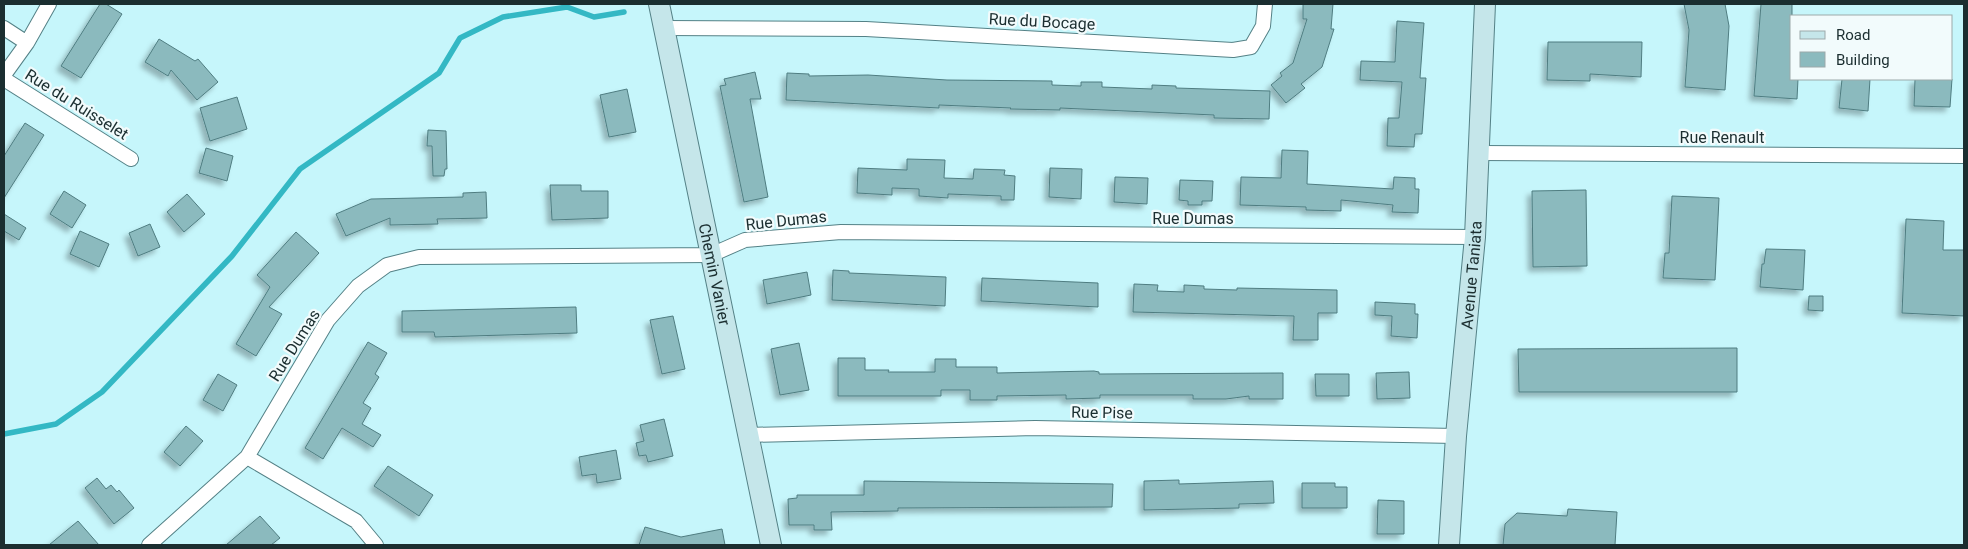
<svg xmlns="http://www.w3.org/2000/svg" width="1968" height="549" font-family="Roboto,sans-serif">
<style>
.lines{fill:none;stroke-linecap:round;stroke-linejoin:round}
.stream{stroke:#33b8c4;stroke-width:5.5}
.building{fill:#8bbabe;stroke:#4f7d81;filter:url(#shadow)}
.street-casing{stroke:#548186;stroke-width:16}
.secondary-casing{stroke:#548186;stroke-width:22}
.street{stroke:#fff;stroke-width:14}
.secondary{stroke:#c5e6ea;stroke-width:20}
.labels{text-anchor:middle;stroke-width:4.5;stroke-linejoin:round;paint-order:stroke}
.street-label{font-size:16px;fill:#1b2e30;stroke:#f2fbfc}
</style>
<defs>
<filter id="shadow"><feDropShadow dx="-4.5" dy="4.5" stdDeviation="2.5" flood-color="#0004"/></filter>
</defs>
<rect width="100%" height="100%" fill="#c6f6fb"/>
<g class="lines">
<path class="stream" d="M 4,434 L 56,424 L 102,392 L 232,256 L 300,169 L 439,73 L 460,38 L 503,17 L 567,7 L 594,17 L 624,12"/>
</g>
<path class="building" d="M 100,4 L 106,4 L 122,14 L 81,78 L 61,66 Z
M 1303,4 L 1333,4 L 1331,29 L 1334,29 L 1322,67 L 1301,84 L 1305,88 L 1286,103 L 1271,85 L 1282,76 L 1280,73 L 1293,63 L 1307,19 L 1303,19 Z
M 1684,4 L 1725,4 L 1729,26 L 1725,90 L 1685,87 L 1689,30 Z
M 1761,4 L 1792,4 L 1792,79 L 1798,79 L 1797,99 L 1754,96 Z
M 1397,21 L 1424,23 L 1420,78 L 1426,78 L 1422,134 L 1415,134 L 1414,147 L 1387,146 L 1388,118 L 1399,118 L 1402,82 L 1360,80 L 1361,61 L 1395,62 Z
M 159,39 L 195,61 L 198,59 L 218,82 L 197,100 L 171,70 L 168,76 L 145,62 Z
M 1548,42 L 1642,42 L 1641,77 L 1590,74 L 1590,81 L 1547,80 Z
M 755,72 L 761,99 L 750,99 L 768,197 L 744,202 L 720,86 L 726,85 L 724,79 Z
M 787,73 L 809,74 L 809,76 L 868,75 L 947,80 L 1052,81 L 1052,85 L 1081,86 L 1081,82 L 1102,82 L 1102,87 L 1152,89 L 1152,85 L 1176,86 L 1176,88 L 1270,91 L 1269,119 L 1214,118 L 1214,115 L 1060,108 L 1060,110 L 1010,109 L 1011,108 L 939,105 L 939,108 L 786,100 Z
M 1842,79 L 1870,79 L 1868,111 L 1839,108 Z
M 1915,79 L 1952,79 L 1950,107 L 1914,106 Z
M 627,89 L 636,132 L 609,137 L 600,95 Z
M 237,97 L 247,129 L 210,141 L 200,108 Z
M 25,123 L 44,135 L 4,198 L 4,156 Z
M 428,130 L 446,131 L 447,169 L 445,169 L 444,176 L 433,176 L 432,146 L 427,146 Z
M 206,148 L 233,156 L 227,181 L 199,173 Z
M 1282,150 L 1308,151 L 1307,184 L 1393,189 L 1394,177 L 1415,178 L 1415,189 L 1419,189 L 1418,213 L 1392,212 L 1393,205 L 1341,200 L 1341,211 L 1306,210 L 1306,207 L 1240,205 L 1241,177 L 1281,178 Z
M 907,159 L 945,160 L 944,178 L 973,179 L 974,169 L 1005,170 L 1004,175 L 1015,176 L 1014,200 L 1001,200 L 1001,196 L 948,194 L 948,198 L 919,196 L 919,189 L 892,188 L 892,195 L 857,193 L 858,168 L 907,170 Z
M 1050,168 L 1082,169 L 1081,199 L 1049,197 Z
M 1115,177 L 1148,178 L 1147,204 L 1114,202 Z
M 1180,180 L 1213,181 L 1212,201 L 1202,201 L 1202,205 L 1188,205 L 1188,201 L 1179,200 Z
M 550,185 L 581,185 L 581,191 L 608,191 L 608,218 L 552,220 Z
M 1586,190 L 1587,266 L 1533,267 L 1532,191 Z
M 64,191 L 86,205 L 72,228 L 50,214 Z
M 486,192 L 487,218 L 437,219 L 438,224 L 390,225 L 390,218 L 346,236 L 336,214 L 371,199 L 463,197 L 463,193 Z
M 187,194 L 205,214 L 184,232 L 167,212 Z
M 1672,196 L 1719,198 L 1715,280 L 1663,278 L 1665,253 L 1669,253 Z
M 4,214 L 26,228 L 19,240 L 4,231 Z
M 1906,219 L 1944,221 L 1943,250 L 1964,250 L 1964,316 L 1902,313 Z
M 150,224 L 160,247 L 138,256 L 129,233 Z
M 80,231 L 109,244 L 99,267 L 70,254 Z
M 296,232 L 319,253 L 269,307 L 282,314 L 256,356 L 236,344 L 270,287 L 257,275 Z
M 1766,249 L 1805,250 L 1803,290 L 1760,287 L 1762,264 L 1764,264 Z
M 833,270 L 849,271 L 849,273 L 946,277 L 945,306 L 832,300 Z
M 807,272 L 811,295 L 767,304 L 763,280 Z
M 982,278 L 1098,283 L 1098,307 L 981,301 Z
M 1134,284 L 1158,285 L 1157,291 L 1184,292 L 1184,285 L 1204,286 L 1204,289 L 1237,290 L 1237,288 L 1337,290 L 1337,313 L 1318,313 L 1318,340 L 1293,340 L 1294,316 L 1133,312 Z
M 1809,296 L 1823,296 L 1823,311 L 1808,310 Z
M 1375,302 L 1415,304 L 1415,314 L 1418,314 L 1417,338 L 1391,336 L 1392,316 L 1375,315 Z
M 576,307 L 577,333 L 435,337 L 434,332 L 402,332 L 402,311 Z
M 673,316 L 685,369 L 662,374 L 650,320 Z
M 368,342 L 387,353 L 375,374 L 379,377 L 363,403 L 371,408 L 362,424 L 381,435 L 373,447 L 342,428 L 323,459 L 305,448 Z
M 799,343 L 809,390 L 780,395 L 771,349 Z
M 1737,348 L 1737,392 L 1519,392 L 1518,349 Z
M 838,358 L 865,358 L 865,370 L 889,370 L 888,372 L 935,372 L 935,359 L 956,359 L 956,367 L 997,367 L 997,373 L 1094,371 L 1099,372 L 1099,374 L 1283,373 L 1283,399 L 1249,399 L 1249,396 L 1226,399 L 1193,399 L 1193,395 L 1100,395 L 1100,398 L 1066,399 L 1066,395 L 997,396 L 997,400 L 970,400 L 970,390 L 941,390 L 941,396 L 838,396 Z
M 1409,372 L 1410,398 L 1377,399 L 1376,373 Z
M 218,374 L 237,385 L 223,411 L 203,400 Z
M 1315,374 L 1349,374 L 1349,396 L 1316,396 Z
M 664,419 L 673,456 L 648,462 L 646,455 L 639,456 L 636,443 L 644,441 L 640,425 Z
M 186,426 L 203,441 L 180,466 L 164,452 Z
M 616,450 L 621,479 L 597,483 L 596,474 L 582,476 L 579,457 Z
M 388,466 L 433,495 L 419,516 L 374,486 Z
M 97,478 L 106,489 L 111,485 L 117,492 L 119,490 L 134,508 L 114,524 L 85,488 Z
M 1179,480 L 1179,484 L 1273,481 L 1274,503 L 1239,504 L 1239,508 L 1144,510 L 1144,481 Z
M 864,481 L 1113,484 L 1112,507 L 898,508 L 898,511 L 831,512 L 832,530 L 814,530 L 814,525 L 789,525 L 788,499 L 797,498 L 797,495 L 864,495 Z
M 1302,483 L 1335,483 L 1335,487 L 1347,487 L 1347,508 L 1302,508 Z
M 1378,500 L 1404,501 L 1404,534 L 1377,534 Z
M 1568,509 L 1617,512 L 1615,545 L 1503,545 L 1505,524 L 1517,513 L 1567,516 Z
M 260,516 L 280,538 L 271,545 L 226,545 Z
M 78,521 L 99,545 L 49,545 Z
M 645,527 L 681,537 L 722,529 L 725,545 L 639,545 Z"/>
<g class="lines">
<defs>
<path id="street" d="M 4,28 L 27,43
M 664,28 L 866,29 L 1233,50 L 1251,47 L 1263,26 L 1265,4
M 4,75 L 27,43 L 49,4
M 4,79 L 131,159
M 1480,153 L 1964,156
M 748,435 L 1035,428 L 1456,436
M 247,457 L 356,521 L 376,545
M 149,545 L 247,457 L 328,320 L 358,286 L 387,265 L 419,257 L 711,255 L 745,240 L 841,232 L 1475,237"/>
<g id="secondary">
<path id="s1" d="M 659,4 L 771,545"/>
<path id="s2" d="M 1449,545 L 1456,436 L 1475,237 L 1485,4"/>
</g>
</defs>
<use href="#street" class="street-casing"/>
<use href="#secondary" class="secondary-casing"/>
<use href="#street" class="street"/>
<use href="#secondary" class="secondary"/>
</g>
<g class="labels">
<g class="street-label">
<text transform="translate(1042 21) rotate(3)" y="6">Rue du Bocage</text>
<text transform="translate(77 104) rotate(32)" y="6">Rue du Ruisselet</text>
<text x="1722" y="143">Rue Renault</text>
<text x="1193" y="224">Rue Dumas</text>
<text transform="translate(786 220) rotate(-6)" y="6">Rue Dumas</text>
<text dy="6" stroke="none"><textPath href="#s1" startOffset="276">Chemin Vanier</textPath></text>
<text dy="6" stroke="none"><textPath href="#s2" startOffset="271">Avenue Taniata</textPath></text>
<text transform="translate(294 345) rotate(-58)" y="6">Rue Dumas</text>
<text transform="translate(1102 412) rotate(1)" y="6">Rue Pise</text>
</g>
</g>
<rect width="1968" height="549" fill="none" stroke="#1b2e30" stroke-width="10"/>
<rect x="1790" y="15" width="162" height="65" fill="#f2fbfc" stroke="#9ca9aa"/>
<rect x="1800" y="31" width="25" height="8" fill="#c5e6ea" stroke="#9ca9aa"/>
<text x="1836" y="40" font-size="15" fill="#1b2e30">Road</text>
<rect x="1800" y="52" width="25" height="15" fill="#8bbabe" stroke="#9ca9aa"/>
<text x="1836" y="65" font-size="15" fill="#1b2e30">Building</text>
</svg>
